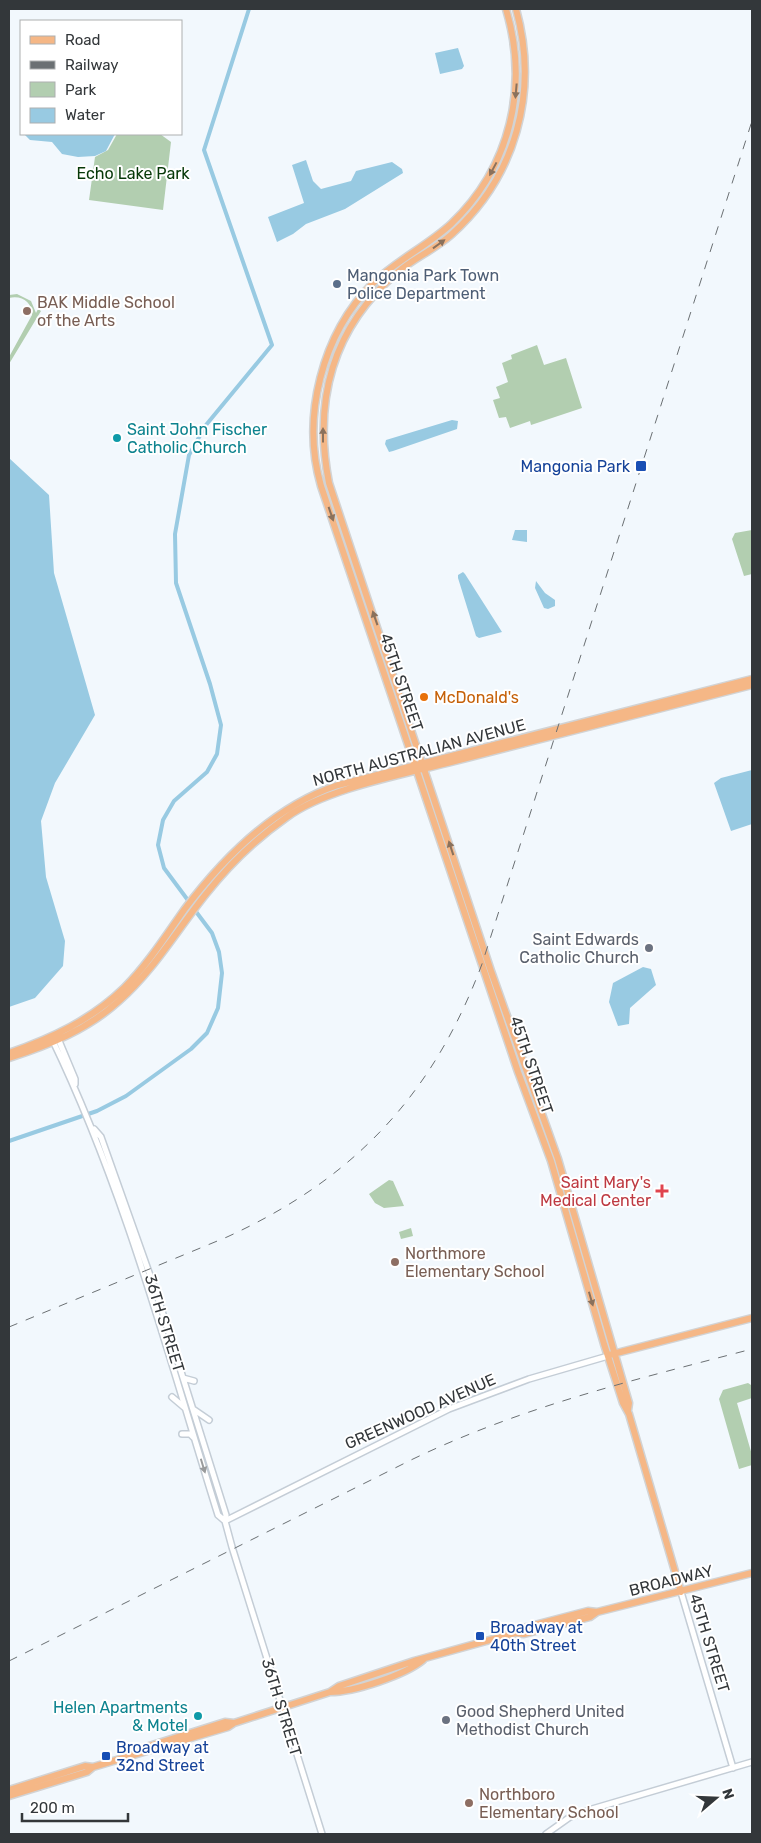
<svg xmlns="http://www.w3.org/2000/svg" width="761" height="1843" font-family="Rubik,sans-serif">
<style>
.green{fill:#b2ceb0}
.water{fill:#98cae2}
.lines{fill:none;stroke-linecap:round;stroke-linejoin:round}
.canal{stroke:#98cae2;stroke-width:4}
.minor-casing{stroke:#c4cdd6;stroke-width:8}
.major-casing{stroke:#d2d3d4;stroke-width:9}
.minor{stroke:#fff;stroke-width:5}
.major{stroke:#f5b786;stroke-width:6}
.rail{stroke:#6b7073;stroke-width:1;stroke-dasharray:9 9;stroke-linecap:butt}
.oneway{fill:#8a715c}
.oneway2{fill:#999b9c}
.service-dot{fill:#5c6f8a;stroke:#fff;stroke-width:2}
.education-dot{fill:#8d6e63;stroke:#fff;stroke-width:2}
.culture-dot{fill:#0f9aa8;stroke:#fff;stroke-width:2}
.transit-dot{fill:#1a4fb4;stroke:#fff;stroke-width:2}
.food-dot{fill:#e8710a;stroke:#fff;stroke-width:2}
.worship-dot{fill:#6b7280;stroke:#fff;stroke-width:2}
.health-dot{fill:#e0444e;stroke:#fff;stroke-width:2}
.labels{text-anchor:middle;stroke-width:4;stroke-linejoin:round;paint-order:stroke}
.park-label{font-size:16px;fill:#063808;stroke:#fff}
.service-label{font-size:16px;fill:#4e5e75;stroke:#fff;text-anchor:start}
.education-label{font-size:16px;fill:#785e54;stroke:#fff;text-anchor:start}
.culture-label{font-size:16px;fill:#0d838f;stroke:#fff;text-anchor:start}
.transit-label{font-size:16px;fill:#164399;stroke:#fff;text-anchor:start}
.street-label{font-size:16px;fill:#33373a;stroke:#fff}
.food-label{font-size:16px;fill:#c56008;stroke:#fff;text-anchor:start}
.worship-label{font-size:16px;fill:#5b616d;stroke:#fff;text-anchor:end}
.health-label{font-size:16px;fill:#be3a42;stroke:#fff;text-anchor:end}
</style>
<rect width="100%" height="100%" fill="#f2f8fd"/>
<path class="green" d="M 117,134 L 160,134 L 171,142 L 163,210 L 89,200 L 95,157 L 108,150 Z
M 17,294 L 31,301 L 36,313 L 38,309 L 41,311 L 9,364 L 9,357 L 32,315 C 32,302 22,295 9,298 L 9,295 Z
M 537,345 L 544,365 L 566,358 L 582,408 L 531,425 L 530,421 L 510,428 L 506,417 L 499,418 L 493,400 L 500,398 L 496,387 L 508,382 L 502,363 L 512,359 L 511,355 Z
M 752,530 L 752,574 L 744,576 L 732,539 L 735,533 Z
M 389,1180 L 393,1181 L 404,1206 L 384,1208 L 375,1203 L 369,1194 Z
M 411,1228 L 413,1236 L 401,1239 L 399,1232 Z
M 748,1383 L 751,1385 L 752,1398 L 737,1403 L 752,1455 L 752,1465 L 739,1469 L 719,1399 L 723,1390 Z"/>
<path class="water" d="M 458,48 L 464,66 L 462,69 L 440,74 L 435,53 Z
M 24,134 L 115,134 L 106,151 L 95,156 L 78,157 L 62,154 L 52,142 L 30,140 Z
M 306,160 L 313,181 L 321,189 L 351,181 L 356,171 L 392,162 L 402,169 L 403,173 L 345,209 L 306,224 L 293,234 L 277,242 L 268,217 L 304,203 L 292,165 Z
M 452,420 L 458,421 L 457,429 L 393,451 L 389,452 L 385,444 L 386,440 Z
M 9,458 L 49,495 L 54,573 L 95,715 L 55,783 L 41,821 L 46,877 L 65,941 L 63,966 L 35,998 L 9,1007 Z
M 515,530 L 527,530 L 527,542 L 512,540 Z
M 463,572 L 465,574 L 502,632 L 479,638 L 476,636 L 458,578 L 458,575 Z
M 536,581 L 545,593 L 555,600 L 555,606 L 548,609 L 544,608 L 535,588 Z
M 752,770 L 752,824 L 731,831 L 714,783 L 721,778 Z
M 643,967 L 651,969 L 656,985 L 630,1008 L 629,1024 L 618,1026 L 609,1002 L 613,983 Z"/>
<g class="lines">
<path class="canal" d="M 190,903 L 164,868 L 158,845 L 163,820 L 174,801 L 207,772 L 217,754 L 221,725 L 210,684 L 176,583 L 175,534 L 189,455 L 206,425 L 272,345 L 204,150 L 249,9
M 9,1141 L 97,1111 L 126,1096 L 191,1049 L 207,1033 L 218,1008 L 222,973 L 219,952 L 212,933 L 194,909"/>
<defs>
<path id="minor" d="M 57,1036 L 75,1079 L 75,1084
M 52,1039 C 125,1190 168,1355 218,1515 L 225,1521
M 94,1129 L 101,1137 L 157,1295 L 226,1515 L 225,1521 L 232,1547 L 322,1834
M 183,1378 L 194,1381
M 172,1397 L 185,1408
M 193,1409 L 209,1420
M 182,1434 L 190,1434 L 194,1438
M 225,1521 L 449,1409 L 529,1379 L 608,1356
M 681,1592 L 733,1768
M 546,1834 L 570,1817 L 592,1809 L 752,1762"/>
<path id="major" d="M 506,9 C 529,86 511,167 451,224 C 427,246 397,260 373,283 C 322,334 301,417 321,486 L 518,1072 L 551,1161 L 604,1344 L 623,1403 L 629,1414 L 681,1592
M 516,9 C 539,92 516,177 451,235 C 434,250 414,258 398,272 C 332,327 313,401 329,483 L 491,971 L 558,1159 L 629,1403 L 628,1410
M 9,1053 C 52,1038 91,1020 124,988 C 147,965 165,937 184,910 C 223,858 275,806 338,785 L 752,679
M 9,1058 C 49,1045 87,1030 119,1001 C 154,970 177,930 206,894 C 229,865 257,838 287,817 C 327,788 406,774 455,761 C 554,736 653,710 752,685
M 609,1355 L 752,1318
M 515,1633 L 524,1634 L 590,1617 L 597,1612
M 330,1692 C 354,1692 405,1675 423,1660
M 140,1752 L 146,1747 L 225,1722 L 234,1723
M 9,1790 L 85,1766 L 93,1767
M 9,1796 L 87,1772 L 93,1767 L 228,1727 L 234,1723 L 330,1692 L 339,1686 L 414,1661 L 515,1633 L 523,1628 L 588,1611 L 597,1612 L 752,1573"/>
</defs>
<use href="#minor" class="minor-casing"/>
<use href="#major" class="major-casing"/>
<use href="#minor" class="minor"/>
<use href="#major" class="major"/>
<path class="rail" d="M 9,1327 L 227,1237 C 354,1179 433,1095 482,964 L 752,121
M 9,1661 L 413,1459 C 524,1406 634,1380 752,1349"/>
</g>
<defs><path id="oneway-solid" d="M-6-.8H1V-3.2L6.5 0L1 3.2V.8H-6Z" transform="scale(1.25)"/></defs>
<g class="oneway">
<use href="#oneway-solid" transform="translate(516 91) rotate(95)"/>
<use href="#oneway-solid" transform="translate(493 169) rotate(118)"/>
<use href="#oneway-solid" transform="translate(439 244) rotate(-36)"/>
<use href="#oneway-solid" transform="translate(323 435) rotate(-90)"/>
<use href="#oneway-solid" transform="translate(331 514) rotate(71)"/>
<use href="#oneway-solid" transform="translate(375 618) rotate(-109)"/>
<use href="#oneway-solid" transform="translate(451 848) rotate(-108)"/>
<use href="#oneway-solid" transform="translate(591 1299) rotate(74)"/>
</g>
<use class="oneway2" href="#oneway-solid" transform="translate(203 1466) rotate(73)"/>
<circle class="service-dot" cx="337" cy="284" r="5"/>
<g class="education-dot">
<circle cx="27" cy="311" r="5"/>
<circle cx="395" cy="1262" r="5"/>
<circle cx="469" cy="1803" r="5"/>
</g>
<g class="culture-dot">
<circle cx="117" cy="438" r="5"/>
<circle cx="198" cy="1716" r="5"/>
</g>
<g class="transit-dot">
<rect x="635" y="460" width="12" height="12" rx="2.5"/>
<rect x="475" y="1631" width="10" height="10" rx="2.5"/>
<rect x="101" y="1751" width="10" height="10" rx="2.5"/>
</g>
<circle class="food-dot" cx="424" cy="697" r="5"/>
<g class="worship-dot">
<circle cx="649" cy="948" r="5"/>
<circle cx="446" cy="1720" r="5"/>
</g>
<path class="health-dot" d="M659.5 1183.5h5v5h5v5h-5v5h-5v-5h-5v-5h5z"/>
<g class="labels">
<g class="park-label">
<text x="133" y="179">Echo Lake Park</text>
</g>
<g class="service-label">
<text x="347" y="281">Mangonia Park Town<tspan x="347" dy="18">Police Department</tspan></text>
</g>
<g class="education-label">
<text x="37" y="308">BAK Middle School<tspan x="37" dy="18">of the Arts</tspan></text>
<text x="405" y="1259">Northmore<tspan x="405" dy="18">Elementary School</tspan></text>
<text x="479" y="1800">Northboro<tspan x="479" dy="18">Elementary School</tspan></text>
</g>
<g class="culture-label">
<text x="127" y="435">Saint John Fischer<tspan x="127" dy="18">Catholic Church</tspan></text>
<text x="188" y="1713" text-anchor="end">Helen Apartments<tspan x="188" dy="18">&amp; Motel</tspan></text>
</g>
<g class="transit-label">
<text x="630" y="472" text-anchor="end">Mangonia Park</text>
<text x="490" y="1633">Broadway at<tspan x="490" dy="18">40th Street</tspan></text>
<text x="116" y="1753">Broadway at<tspan x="116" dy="18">32nd Street</tspan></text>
</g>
<g class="street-label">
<text transform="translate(402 682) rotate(71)" y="6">45TH STREET</text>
<text transform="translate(419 752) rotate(-15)" y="6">NORTH AUSTRALIAN AVENUE</text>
<text transform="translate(532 1065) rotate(71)" y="6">45TH STREET</text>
<text transform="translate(165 1323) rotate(73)" y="6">36TH STREET</text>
<text transform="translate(420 1411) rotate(-24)" y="6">GREENWOOD AVENUE</text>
<text transform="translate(671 1580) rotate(-14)" y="6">BROADWAY</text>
<text transform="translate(710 1643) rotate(73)" y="6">45TH STREET</text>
<text transform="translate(282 1707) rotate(73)" y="6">36TH STREET</text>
</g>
<g class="food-label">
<text x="434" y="703">McDonald's</text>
</g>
<g class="worship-label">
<text x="639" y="945">Saint Edwards<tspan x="639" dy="18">Catholic Church</tspan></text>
<text x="456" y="1717" text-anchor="start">Good Shepherd United<tspan x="456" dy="18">Methodist Church</tspan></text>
</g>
<g class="health-label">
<text x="651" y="1188">Saint Mary's<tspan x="651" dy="18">Medical Center</tspan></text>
</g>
</g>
<rect width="761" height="1843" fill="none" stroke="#33373a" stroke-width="20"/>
<rect x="20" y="20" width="162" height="115" fill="#ffffff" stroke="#adafb0"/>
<rect x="30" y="36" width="25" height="8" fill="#f5b786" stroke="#adafb0"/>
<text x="65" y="45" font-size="15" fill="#33373a">Road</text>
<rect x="30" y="61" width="25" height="8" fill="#6b7073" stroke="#adafb0"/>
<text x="65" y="70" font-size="15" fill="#33373a">Railway</text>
<rect x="30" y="82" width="25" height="15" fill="#b2ceb0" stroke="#adafb0"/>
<text x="65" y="95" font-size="15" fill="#33373a">Park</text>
<rect x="30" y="108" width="25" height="15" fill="#98cae2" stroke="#adafb0"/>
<text x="65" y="120" font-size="15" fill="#33373a">Water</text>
<g transform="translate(716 1798) rotate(71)" stroke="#ffffff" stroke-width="4" paint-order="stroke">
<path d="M0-4L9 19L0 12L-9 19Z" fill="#33373a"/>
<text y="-8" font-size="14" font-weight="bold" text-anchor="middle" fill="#33373a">N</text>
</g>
<path d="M22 1813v8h106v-8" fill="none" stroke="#33373a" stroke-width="2.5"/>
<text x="30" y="1813" font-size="15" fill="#33373a" stroke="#ffffff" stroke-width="4" paint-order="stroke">200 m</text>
</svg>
